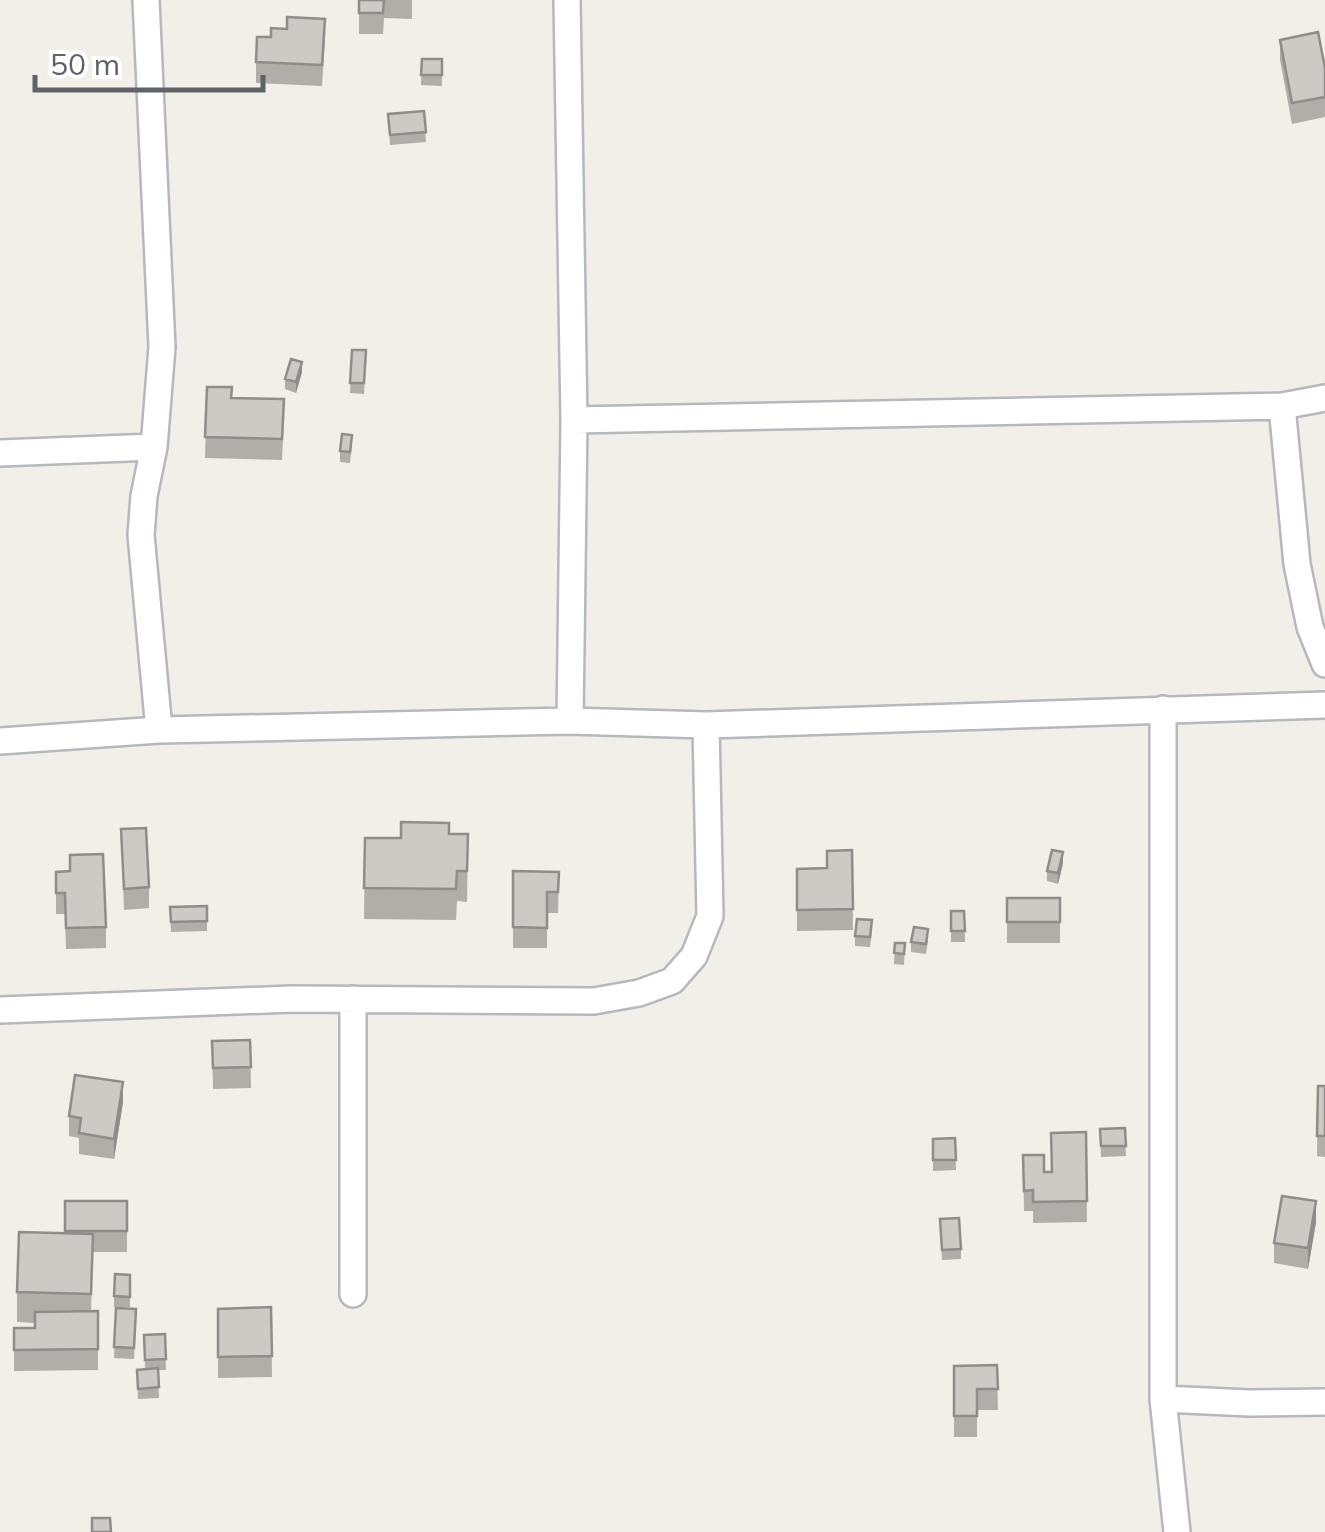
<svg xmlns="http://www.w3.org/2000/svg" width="1325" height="1532" font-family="Mulish,sans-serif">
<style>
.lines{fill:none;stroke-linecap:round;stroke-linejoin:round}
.minor-casing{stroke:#b5b8bc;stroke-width:30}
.minor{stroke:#fff;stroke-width:25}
.wall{fill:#afaea9}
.shaded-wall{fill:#8f8d8a}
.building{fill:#cccac5;stroke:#8f8d8a;stroke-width:2.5}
</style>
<rect width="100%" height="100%" fill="#f1efe8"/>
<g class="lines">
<defs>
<path id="minor" d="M 146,0 L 162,347 L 154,447 L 144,496 L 141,535 L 159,730
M 567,0 L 574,420 L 570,721
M 1282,406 L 1297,564 L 1310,627 L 1325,664
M 574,420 L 1282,406 L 1325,398
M 0,453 L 154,447
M 1163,709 L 1163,1399 L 1177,1532
M 0,741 L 159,730 L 570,721 L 706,725 L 1325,705
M 0,1010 L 292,999 L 594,1001 L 639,993 L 672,981 L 694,956 L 710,916 L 706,725
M 353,1294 L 353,999
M 1163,1399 L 1250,1403 L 1325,1402"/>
</defs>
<use href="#minor" class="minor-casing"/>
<use href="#minor" class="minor"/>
</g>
<path class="wall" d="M 359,0 L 412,0 L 412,19 L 384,18 L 383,34 L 359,34 Z
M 325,40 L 322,86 L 256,83 L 256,62 Z
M 1280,40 L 1325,68 L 1325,117 L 1292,124 L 1280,60 Z
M 422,59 L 442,59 L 442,86 L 421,85 Z
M 424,111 L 426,142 L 390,145 L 388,114 Z
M 352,350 L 366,350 L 364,394 L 350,393 Z
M 302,372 L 296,393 L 285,389 L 285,379 Z
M 207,387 L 284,420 L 282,460 L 205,458 Z
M 352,445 L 350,463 L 340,462 L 340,451 Z
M 121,829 L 149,887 L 149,908 L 124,910 Z
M 449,834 L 468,834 L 467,902 L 457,901 L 456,920 L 364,919 L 365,838 L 401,838 Z
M 852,850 L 853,930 L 797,931 L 797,869 L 827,868 Z
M 1063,863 L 1058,884 L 1047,881 L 1047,871 Z
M 513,871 L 559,872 L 558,913 L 547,913 L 547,948 L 513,948 Z
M 56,872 L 106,927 L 106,948 L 66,949 L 65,914 L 56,914 Z
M 1007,898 L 1060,898 L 1060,943 L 1007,943 Z
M 207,906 L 207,931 L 171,932 L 170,907 Z
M 951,911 L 964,911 L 965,942 L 951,942 Z
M 872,931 L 870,947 L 855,946 L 855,936 Z
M 928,940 L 926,954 L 911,952 L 911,942 Z
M 895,943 L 905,943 L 904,965 L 894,964 Z
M 250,1040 L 251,1088 L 213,1089 L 212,1041 Z
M 1318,1086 L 1325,1086 L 1325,1157 L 1317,1156 Z
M 123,1102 L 114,1159 L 79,1154 L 79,1138 L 69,1136 L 69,1116 Z
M 1125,1128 L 1126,1156 L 1101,1157 L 1100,1129 Z
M 1086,1132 L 1087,1222 L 1033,1223 L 1033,1211 L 1024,1211 L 1023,1155 L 1044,1172 L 1051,1172 Z
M 955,1138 L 956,1170 L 933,1171 L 933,1139 Z
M 65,1201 L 127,1201 L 127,1252 L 93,1252 L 91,1311 L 98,1311 L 98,1370 L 14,1371 L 14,1328 L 35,1328 L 35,1323 L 17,1322 L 17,1292 L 65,1233 Z
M 940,1219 L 961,1249 L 961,1259 L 942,1260 Z
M 1316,1222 L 1308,1269 L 1274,1263 L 1274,1243 Z
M 130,1275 L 130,1307 L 114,1307 L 114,1296 Z
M 271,1307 L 272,1377 L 218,1378 L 218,1309 Z
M 116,1308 L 136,1309 L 134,1359 L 114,1358 Z
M 165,1334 L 166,1370 L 158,1370 L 159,1398 L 138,1399 L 137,1370 L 145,1369 L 144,1335 Z
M 997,1365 L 998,1410 L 977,1410 L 977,1437 L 954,1437 L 954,1366 Z"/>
<path class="shaded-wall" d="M 302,362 L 302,372 L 296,393 L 296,382 Z
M 1063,852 L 1063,863 L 1058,884 L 1058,873 Z
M 123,1082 L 123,1102 L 114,1159 L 114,1139 Z
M 1316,1201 L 1316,1222 L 1308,1269 L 1308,1248 Z"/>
<path class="building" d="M 359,0 L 384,0 L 383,13 L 359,13 Z
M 287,17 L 325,19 L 322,65 L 256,62 L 257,37 L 271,37 L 271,28 L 287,29 Z
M 1318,32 L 1325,68 L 1325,97 L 1292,103 L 1280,40 Z
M 422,59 L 442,59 L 442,75 L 421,75 Z
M 424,111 L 426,132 L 390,135 L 388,114 Z
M 352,350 L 366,350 L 364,383 L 350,383 Z
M 291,359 L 302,362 L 296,382 L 285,379 Z
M 207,387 L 232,387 L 231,398 L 284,399 L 282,439 L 205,437 Z
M 342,434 L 352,435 L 350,452 L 340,451 Z
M 401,822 L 449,823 L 449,834 L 468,834 L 467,871 L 457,871 L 456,889 L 364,888 L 365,838 L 401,838 Z
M 146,828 L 149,887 L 124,889 L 121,829 Z
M 852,850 L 853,909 L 797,910 L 797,869 L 827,868 L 827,851 Z
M 1052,850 L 1063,852 L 1058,873 L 1047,871 Z
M 103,854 L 106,927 L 66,928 L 65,893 L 56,893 L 56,872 L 70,871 L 70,855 Z
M 513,871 L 559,872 L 558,892 L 547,892 L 547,928 L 513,927 Z
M 1007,898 L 1060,898 L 1060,922 L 1007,922 Z
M 207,906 L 207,921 L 171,922 L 170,907 Z
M 951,911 L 964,911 L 965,931 L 951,931 Z
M 857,919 L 872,920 L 870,937 L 855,936 Z
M 914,927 L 928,929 L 926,944 L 911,942 Z
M 895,943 L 905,943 L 904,954 L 894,953 Z
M 250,1040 L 251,1067 L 213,1068 L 212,1041 Z
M 75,1075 L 123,1082 L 114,1139 L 79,1133 L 81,1118 L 69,1116 Z
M 1318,1086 L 1325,1086 L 1325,1136 L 1317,1136 Z
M 1125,1128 L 1126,1146 L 1101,1146 L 1100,1129 Z
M 1086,1132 L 1087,1201 L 1033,1202 L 1033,1190 L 1024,1191 L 1023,1155 L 1044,1155 L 1044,1172 L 1052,1172 L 1051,1133 Z
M 955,1138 L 956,1160 L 933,1160 L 933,1139 Z
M 1282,1196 L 1316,1201 L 1308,1248 L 1274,1243 Z
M 65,1201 L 127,1201 L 127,1231 L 65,1231 Z
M 959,1218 L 961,1249 L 942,1250 L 940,1219 Z
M 19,1232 L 93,1234 L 91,1294 L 17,1292 Z
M 115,1274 L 130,1275 L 130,1297 L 114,1296 Z
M 271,1307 L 272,1356 L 218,1357 L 218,1309 Z
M 116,1308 L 136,1309 L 134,1348 L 114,1347 Z
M 98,1311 L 98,1349 L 14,1350 L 14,1328 L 35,1328 L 35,1312 Z
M 165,1334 L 166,1359 L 145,1360 L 144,1335 Z
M 997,1365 L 998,1389 L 977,1389 L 977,1416 L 954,1416 L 954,1366 Z
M 158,1368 L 159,1387 L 138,1389 L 137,1370 Z
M 92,1518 L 110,1518 L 111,1532 L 92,1532 Z"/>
<path d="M35 75v15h228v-15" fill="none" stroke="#5f6368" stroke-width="5"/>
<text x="50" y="75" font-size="30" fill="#5f6368" stroke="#ffffff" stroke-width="8" paint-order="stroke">50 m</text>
</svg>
